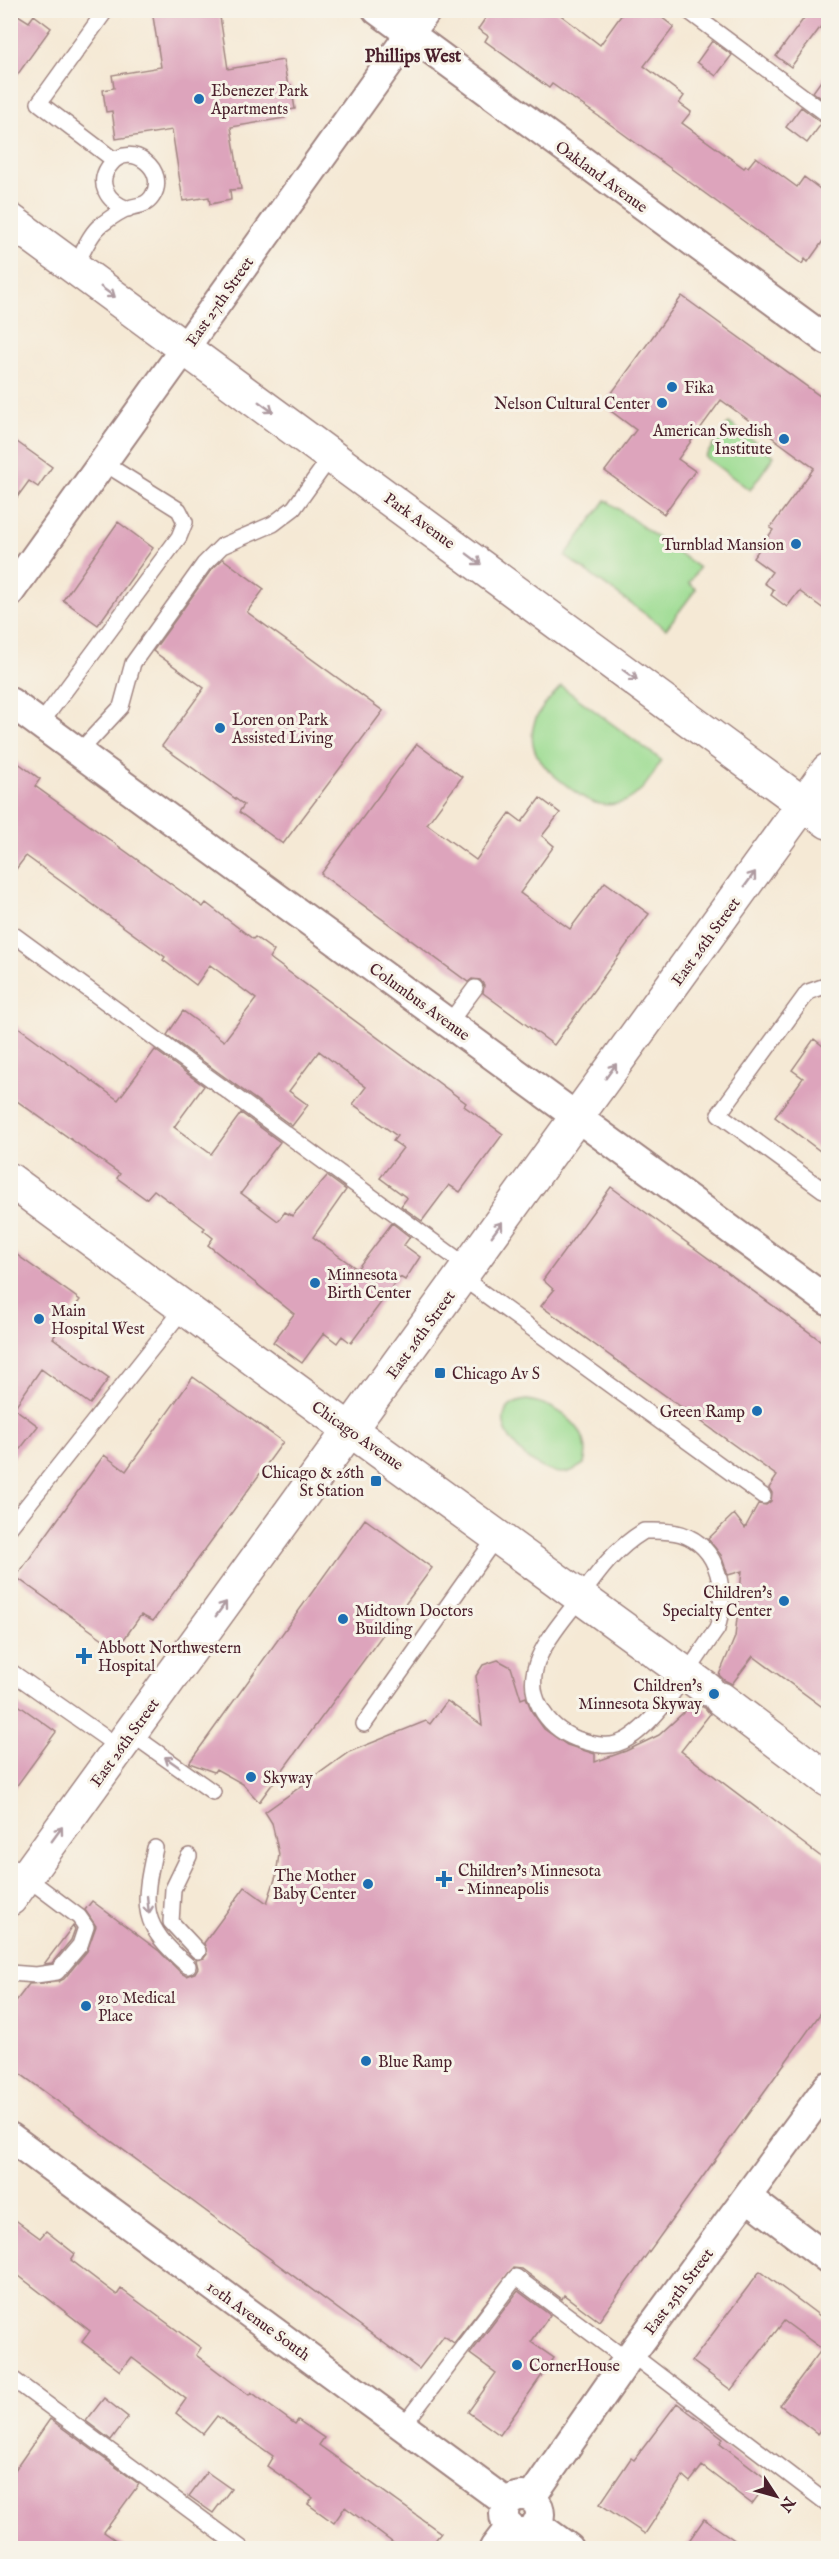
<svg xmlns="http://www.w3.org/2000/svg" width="839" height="2559" font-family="'IM FELL English',serif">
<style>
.green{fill:#9cdc92;stroke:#737e5e;stroke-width:1.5}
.building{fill:#dda4bc}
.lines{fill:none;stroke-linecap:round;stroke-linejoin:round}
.service-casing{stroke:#a08480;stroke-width:18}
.minor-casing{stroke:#a08480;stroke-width:32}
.tertiary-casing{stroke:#a08480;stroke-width:36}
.service{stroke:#fff;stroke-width:15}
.minor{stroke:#fff;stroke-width:28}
.tertiary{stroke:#fff;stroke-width:33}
.oneway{stroke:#ae9aa0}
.poi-dot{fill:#1f6fb2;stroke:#f7f3e8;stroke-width:2}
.labels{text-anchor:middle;stroke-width:6;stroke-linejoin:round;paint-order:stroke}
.poi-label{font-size:16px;fill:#4a1f2b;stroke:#f7f3e8;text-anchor:start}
.street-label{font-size:16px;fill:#4a1f2b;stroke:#f7f3e8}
.neighbourhood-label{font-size:18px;font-weight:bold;fill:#4a1f2b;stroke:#f7f3e8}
</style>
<rect width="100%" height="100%" fill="#f7f3e8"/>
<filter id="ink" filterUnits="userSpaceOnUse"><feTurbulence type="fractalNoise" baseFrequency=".0167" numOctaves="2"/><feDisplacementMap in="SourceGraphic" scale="12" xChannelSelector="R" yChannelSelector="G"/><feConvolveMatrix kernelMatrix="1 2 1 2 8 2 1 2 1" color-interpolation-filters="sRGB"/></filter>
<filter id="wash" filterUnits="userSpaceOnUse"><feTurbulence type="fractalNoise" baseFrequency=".008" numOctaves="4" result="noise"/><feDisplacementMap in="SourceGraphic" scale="24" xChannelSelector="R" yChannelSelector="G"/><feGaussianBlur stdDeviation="1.35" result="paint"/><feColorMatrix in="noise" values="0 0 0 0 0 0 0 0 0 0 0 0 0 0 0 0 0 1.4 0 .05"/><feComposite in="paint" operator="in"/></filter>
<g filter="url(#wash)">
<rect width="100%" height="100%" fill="#f5e9d5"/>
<path class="green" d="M 729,423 L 774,456 L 750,490 L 705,457 Z
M 606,500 L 699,568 L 689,583 L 696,589 L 666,629 L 565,556 Z
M 561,686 L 661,760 C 652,778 637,801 616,804 C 595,808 582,797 566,785 C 546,770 526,752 534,724 C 538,710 552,697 561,686 Z
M 527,1400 C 558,1405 594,1429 584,1464 C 578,1468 571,1473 563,1473 C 527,1474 472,1408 527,1400 Z"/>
<g id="blocks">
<path class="building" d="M 10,10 L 29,22 L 34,15 L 51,28 L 10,85 Z
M 152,10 L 219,10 L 228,69 L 283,60 L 288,86 L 291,85 L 295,109 L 284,111 L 285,118 L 231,127 L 241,189 L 230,190 L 231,200 L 210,204 L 209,197 L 183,201 L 172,130 L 116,139 L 112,111 L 106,112 L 103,90 L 114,88 L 112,75 L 161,67 Z
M 491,10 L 554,10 L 600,45 L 625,10 L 652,10 L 674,27 L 644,66 L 684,96 L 679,103 L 691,112 L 682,123 L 744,168 L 746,166 L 748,167 L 756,157 L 797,187 L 804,177 L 828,195 L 828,234 L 808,262 L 805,259 L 802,264 L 607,122 L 552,84 L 549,88 L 485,41 L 488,36 L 478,29 Z
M 810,10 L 828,10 L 828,17 L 791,67 L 776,56 Z
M 712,41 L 732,55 L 716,76 L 697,62 Z
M 828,71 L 828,103 L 813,92 Z
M 801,107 L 822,123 L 807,143 L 786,127 Z
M 682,296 L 828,402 L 828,612 L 799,591 L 787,607 L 771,595 L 774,590 L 764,583 L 772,572 L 753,558 L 773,530 L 770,528 L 814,468 L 721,400 L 678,459 L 695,471 L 664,514 L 605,471 L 636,430 L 603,405 Z
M 10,437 L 52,467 L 38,487 L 29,481 L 10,507 Z
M 118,522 L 153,548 L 98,625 L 63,600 Z
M 223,559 L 264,589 L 247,612 L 383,711 L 283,844 L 239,812 L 244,805 L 162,746 L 204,688 L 153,651 L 211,570 Z
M 417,744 L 462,777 L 427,824 L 476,860 L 510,813 L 522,822 L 540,798 L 560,813 L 542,836 L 554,846 L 520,893 L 570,929 L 605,882 L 649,914 L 554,1045 L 483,993 L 484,985 L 480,980 L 472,979 L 468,982 L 321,874 Z
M 10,757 L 40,779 L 35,786 L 203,907 L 206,903 L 253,939 L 255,937 L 274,951 L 270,958 L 466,1103 L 464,1106 L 503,1134 L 460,1192 L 449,1185 L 422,1221 L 401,1206 L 407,1198 L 380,1178 L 403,1148 L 393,1141 L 397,1136 L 353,1104 L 366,1087 L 319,1051 L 289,1091 L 308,1105 L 292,1126 L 167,1035 L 183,1011 L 224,1041 L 256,999 L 210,965 L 196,985 L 163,960 L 165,957 L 26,856 L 10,877 Z
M 10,1021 L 118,1100 L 155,1050 L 204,1086 L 174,1127 L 211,1154 L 241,1113 L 280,1142 L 241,1193 L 278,1221 L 285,1212 L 292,1216 L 327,1176 L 346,1190 L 313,1237 L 357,1269 L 392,1223 L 410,1237 L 404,1245 L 420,1257 L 405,1280 L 400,1277 L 351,1343 L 342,1336 L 337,1343 L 324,1333 L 302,1363 L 273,1342 L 294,1314 L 208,1245 L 213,1238 L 203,1230 L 205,1228 L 154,1190 L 146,1199 L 117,1178 L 120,1174 L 10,1096 Z
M 814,1039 L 828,1050 L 828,1157 L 775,1117 L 803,1078 L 792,1070 Z
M 611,1187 L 828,1346 L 828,1711 L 753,1656 L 732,1684 L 724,1680 L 719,1675 L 735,1637 L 742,1571 L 728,1575 L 721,1555 L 708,1539 L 734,1514 L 745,1528 L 758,1504 L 766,1505 L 771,1501 L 772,1493 L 769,1488 L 777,1476 L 541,1306 L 554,1290 L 543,1280 Z
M 10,1250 L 80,1300 L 53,1338 L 109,1378 L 90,1404 L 41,1369 L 14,1408 L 38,1426 L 10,1462 Z
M 193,1377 L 283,1442 L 153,1621 L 141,1615 L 117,1649 L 16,1577 L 104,1455 L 126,1471 Z
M 365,1519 L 432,1568 L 259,1802 L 243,1784 L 216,1769 L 214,1772 L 189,1763 Z
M 498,1660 L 511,1667 L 521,1699 L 526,1697 L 532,1712 L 544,1729 L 567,1745 L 595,1754 L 595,1762 L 626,1751 L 659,1735 L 694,1703 L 705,1708 L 710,1714 L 681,1751 L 828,1862 L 828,2003 L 599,2321 L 564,2295 L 562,2299 L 522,2269 L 513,2268 L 454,2343 L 444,2336 L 419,2369 L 10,2066 L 10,2009 L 29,1984 L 58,1982 L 64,1979 L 87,1951 L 96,1926 L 85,1910 L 92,1901 L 159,1951 L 181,1973 L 186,1976 L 195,1973 L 198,1968 L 196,1960 L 204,1958 L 207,1954 L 204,1943 L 245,1887 L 267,1903 L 276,1876 L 279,1854 L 272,1823 L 265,1812 L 349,1752 L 426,1721 L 430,1724 L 447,1701 L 482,1725 L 476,1676 L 483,1665 Z
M 10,1699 L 56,1732 L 10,1795 Z
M 73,1926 L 75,1929 L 71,1940 L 52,1963 L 44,1964 Z
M 10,2216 L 40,2238 L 46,2231 L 75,2254 L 71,2260 L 117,2295 L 121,2289 L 201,2348 L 196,2355 L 249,2395 L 251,2392 L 295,2424 L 298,2420 L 324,2438 L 319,2445 L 441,2533 L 429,2548 L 400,2548 L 345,2507 L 334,2523 L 308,2504 L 313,2498 L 267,2466 L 273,2456 L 217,2416 L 203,2434 L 176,2413 L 186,2399 L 131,2357 L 120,2371 L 82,2342 L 90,2331 L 10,2269 Z
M 760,2271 L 828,2322 L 828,2421 L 818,2434 L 780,2405 L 822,2349 L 784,2321 L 731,2390 L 692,2361 Z
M 518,2291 L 550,2315 L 531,2342 L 554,2358 L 500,2435 L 468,2412 L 496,2373 L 470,2354 Z
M 104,2398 L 128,2417 L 111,2440 L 86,2421 Z
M 677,2403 L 723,2438 L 720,2443 L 769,2481 L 752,2504 L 702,2466 L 690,2482 L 683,2476 L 645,2534 L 600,2504 L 631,2458 L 634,2460 Z
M 50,2419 L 139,2484 L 104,2532 L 127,2548 L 10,2548 L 10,2477 Z
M 207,2472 L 231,2489 L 213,2513 L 189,2496 Z
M 704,2519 L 746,2548 L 684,2548 Z"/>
</g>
</g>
<g filter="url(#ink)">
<use href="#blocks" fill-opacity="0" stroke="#a08480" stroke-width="1.5"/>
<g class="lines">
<defs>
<path id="service" d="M 106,10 L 39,103 L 114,160
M 687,10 L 828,115
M 74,268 C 82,255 89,234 101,225 C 109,219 119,211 129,208 C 138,205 146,206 152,197 C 170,171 131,140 111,164 C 95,182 107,202 128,209
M 41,723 L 179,537 L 185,522 L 179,510 L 104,463
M 79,752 L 121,707 L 133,663 L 204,564 L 222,546 L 273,524 L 294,508 L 332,455
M 10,932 L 468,1267
M 828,985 L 808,992 L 719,1114 L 823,1190 L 828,1183
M 449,1023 L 475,988
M 461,1277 L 763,1496
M 10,1527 L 184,1308
M 644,1531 C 656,1531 669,1530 681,1534 C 721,1547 727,1594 717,1629 C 693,1662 662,1717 629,1738 C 611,1750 595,1745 577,1739 C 561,1733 548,1722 540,1707 C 519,1669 553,1633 576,1603 C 597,1574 613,1550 644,1531 Z
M 10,1671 L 120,1748
M 364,1724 L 497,1536
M 130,1733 L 213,1792
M 155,1848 C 142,1907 140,1925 188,1966
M 189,1856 L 173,1889 L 171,1922 L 198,1951
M 10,1865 L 79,1917 L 86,1927 L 80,1945 L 57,1972 L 36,1975 L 10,1973
M 631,2354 L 828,2504
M 10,2377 L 241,2548
M 403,2426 L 516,2277 L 627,2360"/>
<path id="minor" d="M 377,10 L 828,341
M 10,592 L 427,10
M 10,702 L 828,1301
M 10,2137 L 507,2503
M 747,2197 L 828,2259
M504 2514a18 18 0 1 1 36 0a18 18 0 1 1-36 0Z
M 531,2498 L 627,2360 L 828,2086
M 536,2524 L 569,2548
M 494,2548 L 510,2527"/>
<path id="tertiary" d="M 10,220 L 828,822
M 10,1180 L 327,1413 L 707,1689
M 721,1699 L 828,1780
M 10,1899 L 828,770"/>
</defs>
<use href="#service" class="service-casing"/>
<use href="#minor" class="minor-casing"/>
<use href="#tertiary" class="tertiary-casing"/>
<use href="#service" class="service"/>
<use href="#minor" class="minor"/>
<use href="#tertiary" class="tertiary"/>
</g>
<defs><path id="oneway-shaft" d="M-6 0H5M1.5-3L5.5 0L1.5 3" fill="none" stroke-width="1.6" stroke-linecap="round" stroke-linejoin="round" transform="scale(1.5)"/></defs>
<g class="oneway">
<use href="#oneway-shaft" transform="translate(108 292) rotate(36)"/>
<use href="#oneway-shaft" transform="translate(266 407) rotate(36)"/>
<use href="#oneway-shaft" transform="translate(474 559) rotate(37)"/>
<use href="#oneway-shaft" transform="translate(630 675) rotate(36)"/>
<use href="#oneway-shaft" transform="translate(750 879) rotate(-54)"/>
<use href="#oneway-shaft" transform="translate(611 1071) rotate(-54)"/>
<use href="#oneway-shaft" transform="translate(497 1229) rotate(-54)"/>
<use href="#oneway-shaft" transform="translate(221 1609) rotate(-54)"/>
<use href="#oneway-shaft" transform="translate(172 1762) rotate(-145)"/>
<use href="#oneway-shaft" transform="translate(57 1834) rotate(-54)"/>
<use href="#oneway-shaft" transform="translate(148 1905) rotate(84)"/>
</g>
</g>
<g class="poi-dot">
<circle cx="199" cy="99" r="6"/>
<circle cx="672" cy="387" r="6"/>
<circle cx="662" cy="403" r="6"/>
<circle cx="784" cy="439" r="6"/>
<circle cx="796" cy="544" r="6"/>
<circle cx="220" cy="728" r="6"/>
<circle cx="315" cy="1283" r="6"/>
<circle cx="39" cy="1319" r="6"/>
<rect x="434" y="1367" width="12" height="12" rx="3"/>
<circle cx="757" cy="1411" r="6"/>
<rect x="370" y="1475" width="12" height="12" rx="3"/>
<circle cx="784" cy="1601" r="6"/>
<circle cx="343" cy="1619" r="6"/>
<path d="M81 1647h6v6h6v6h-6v6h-6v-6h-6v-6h6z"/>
<circle cx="714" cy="1694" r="6"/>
<circle cx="251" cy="1777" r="6"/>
<path d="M441 1870h6v6h6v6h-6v6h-6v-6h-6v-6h6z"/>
<circle cx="368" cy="1884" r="6"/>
<circle cx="86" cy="2006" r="6"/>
<circle cx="366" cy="2061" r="6"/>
<circle cx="517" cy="2365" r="6"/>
</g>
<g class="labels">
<g class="poi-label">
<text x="211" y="96">Ebenezer Park<tspan x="211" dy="18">Apartments</tspan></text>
<text x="684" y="393">Fika</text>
<text x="650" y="409" text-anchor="end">Nelson Cultural Center</text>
<text x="772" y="436" text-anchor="end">American Swedish<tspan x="772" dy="18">Institute</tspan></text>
<text x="784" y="550" text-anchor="end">Turnblad Mansion</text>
<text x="232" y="725">Loren on Park<tspan x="232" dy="18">Assisted Living</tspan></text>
<text x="327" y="1280">Minnesota<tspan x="327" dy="18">Birth Center</tspan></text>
<text x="51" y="1316">Main<tspan x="51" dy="18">Hospital West</tspan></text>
<text x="452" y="1379">Chicago Av S</text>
<text x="745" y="1417" text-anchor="end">Green Ramp</text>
<text x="364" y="1478" text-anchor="end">Chicago &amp; 26th<tspan x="364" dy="18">St Station</tspan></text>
<text x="772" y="1598" text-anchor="end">Children's<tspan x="772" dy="18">Specialty Center</tspan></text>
<text x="355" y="1616">Midtown Doctors<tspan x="355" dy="18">Building</tspan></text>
<text x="98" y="1653">Abbott Northwestern<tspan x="98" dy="18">Hospital</tspan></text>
<text x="702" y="1691" text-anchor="end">Children's<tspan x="702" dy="18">Minnesota Skyway</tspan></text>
<text x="263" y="1783">Skyway</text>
<text x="458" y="1876">Children’s Minnesota<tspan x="458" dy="18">– Minneapolis</tspan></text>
<text x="356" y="1881" text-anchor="end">The Mother<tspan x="356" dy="18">Baby Center</tspan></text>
<text x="98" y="2003">910 Medical<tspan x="98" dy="18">Place</tspan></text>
<text x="378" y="2067">Blue Ramp</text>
<text x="529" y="2371">CornerHouse</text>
</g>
<g class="street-label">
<text transform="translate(602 176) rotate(36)" y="6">Oakland Avenue</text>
<text transform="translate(219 301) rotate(-55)" y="6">East 27th Street</text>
<text transform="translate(420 520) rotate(36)" y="6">Park Avenue</text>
<text transform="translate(705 941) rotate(-54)" y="6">East 26th Street</text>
<text transform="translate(420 1001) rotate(36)" y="6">Columbus Avenue</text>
<text transform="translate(420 1334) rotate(-54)" y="6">East 26th Street</text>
<text transform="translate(358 1435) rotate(35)" y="6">Chicago Avenue</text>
<text transform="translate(124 1742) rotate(-54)" y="6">East 26th Street</text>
<text transform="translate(678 2291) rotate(-53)" y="6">East 25th Street</text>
<text transform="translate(259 2320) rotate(36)" y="6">10th Avenue South</text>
</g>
<g class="neighbourhood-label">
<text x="413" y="62">Phillips West</text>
</g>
</g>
<rect width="839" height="2559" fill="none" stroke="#f7f3e8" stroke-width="36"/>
<g transform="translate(776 2496) rotate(126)" stroke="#f7f3e8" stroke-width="4.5" paint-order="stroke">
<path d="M0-4.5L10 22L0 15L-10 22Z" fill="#4a1f2b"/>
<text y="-9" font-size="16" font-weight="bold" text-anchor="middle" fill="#4a1f2b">N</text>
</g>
</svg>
